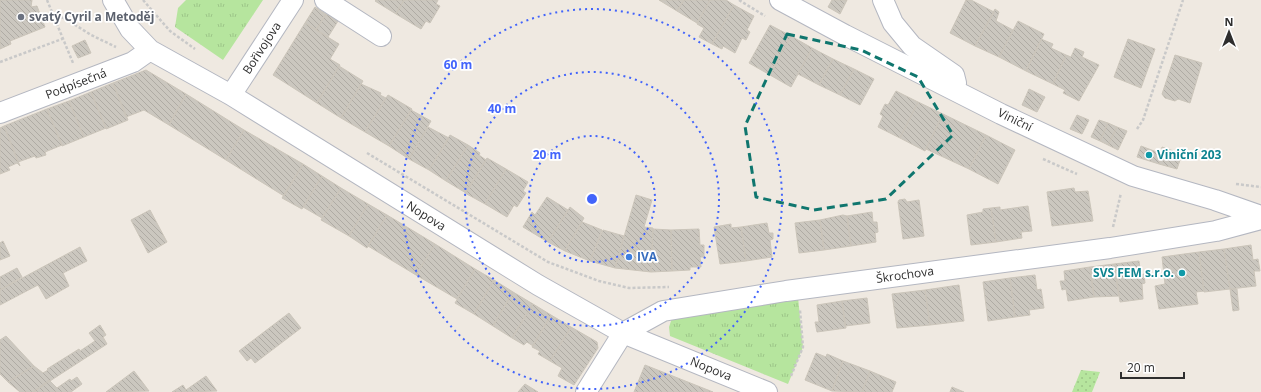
<svg xmlns="http://www.w3.org/2000/svg" width="1261" height="392" font-family="'Open Sans',sans-serif">
<style>
.park{fill:url(#park-tufts)}
.garden{fill:url(#garden-dots)}
.building{fill:url(#building-back-hatch);stroke:#cbc5ba}
.lines{fill:none;stroke-linecap:round;stroke-linejoin:round}
.minor-casing{stroke:#b4b7c1;stroke-width:22}
.path{stroke:#c9c9c9;stroke-width:2.5;stroke-dasharray:3 2;stroke-linecap:butt}
.minor{stroke:#fff;stroke-width:20}
.marked{fill:none;stroke:#0f766e;stroke-width:3;stroke-dasharray:8 5;stroke-linejoin:round}
.ring{fill:none;stroke:#4264fb;stroke-width:2;stroke-dasharray:2 4}
.worship-dot{fill:#6b7280;stroke:#fff;stroke-width:1.5}
.culture-dot{fill:#0f9aa8;stroke:#fff;stroke-width:1.5}
.shop-dot{fill:#3f7fe0;stroke:#fff;stroke-width:1.5}
.labels{text-anchor:middle;stroke-width:3.5;stroke-linejoin:round;paint-order:stroke}
.worship-label{font-size:12px;font-weight:bold;fill:#5b616d;stroke:#fff;text-anchor:start}
.street-label{font-size:12px;fill:#2e2e2e;stroke:#fff}
.culture-label{font-size:12px;font-weight:bold;fill:#0d838f;stroke:#fff;text-anchor:start}
.shop-label{font-size:12px;font-weight:bold;fill:#366cbe;stroke:#fff;text-anchor:start}
.centre{fill:#4264fb;stroke:#fff;stroke-width:2}
.ring-label{font-size:12px;text-anchor:middle;font-weight:bold;fill:#4264fb;stroke:#fff;stroke-width:3.5;stroke-linejoin:round;paint-order:stroke}
</style>
<defs>
<pattern id="park-tufts" width="24" height="20" patternUnits="userSpaceOnUse"><rect width="24" height="20" fill="#b6e59e"/><path d="M3 7l-1-3M5 7V3M7 7l1-3M15 17l-1-3M17 17v-4M19 17l1-3" fill="none" stroke="#9dc588"/></pattern>
<pattern id="garden-dots" width="8" height="8" patternUnits="userSpaceOnUse"><rect width="8" height="8" fill="#b6e59e"/><path d="M2 2h.1M6 6h.1" fill="none" stroke="#9dc588" stroke-width="1.8" stroke-linecap="round"/></pattern>
<pattern id="building-back-hatch" width="6" height="6" patternUnits="userSpaceOnUse"><rect width="6" height="6" fill="#cbc7bf"/><path d="M-1 5l2 2M0 0l6 6M5-1l2 2" fill="none" stroke="#afaba4"/></pattern>
</defs>
<rect width="100%" height="100%" fill="#efe9e1"/>
<path class="park" d="M 186,0 L 263,0 L 223,60 L 175,27 L 178,8 Z
M 798,297 L 803,347 L 788,384 L 670,336 L 669,327 L 672,318 Z"/>
<path class="garden" d="M 1081,370 L 1100,372 L 1092,392 L 1072,392 Z"/>
<path class="building" d="M 0,0 L 32,0 L 31,7 L 37,6 L 45,27 L 10,41 L 11,44 L 0,49 Z
M 376,0 L 404,0 L 396,14 L 375,1 Z
M 404,0 L 438,0 L 436,4 L 440,6 L 430,23 L 426,21 L 421,29 L 396,14 Z
M 659,0 L 684,0 L 677,11 Z
M 684,0 L 710,0 L 697,23 L 677,11 Z
M 710,0 L 726,0 L 734,5 L 712,44 L 699,37 L 704,28 L 697,24 Z
M 832,0 L 847,0 L 840,14 L 828,7 Z
M 966,0 L 971,0 L 994,12 L 975,46 L 950,33 Z
M 734,5 L 754,16 L 747,30 L 750,32 L 746,40 L 742,38 L 735,53 L 723,46 L 722,49 L 712,44 Z
M 315,7 L 326,14 L 316,30 L 305,23 Z
M 995,9 L 999,12 L 996,21 L 1013,30 L 999,57 L 975,46 Z
M 326,14 L 338,21 L 328,37 L 316,30 Z
M 1018,21 L 1044,34 L 1026,71 L 999,57 Z
M 305,23 L 339,44 L 330,59 L 340,65 L 317,103 L 273,75 Z
M 770,25 L 791,36 L 770,75 L 749,63 Z
M 791,36 L 812,48 L 791,87 L 770,75 Z
M 1041,39 L 1053,44 L 1051,48 L 1066,55 L 1053,84 L 1026,71 Z
M 1128,39 L 1155,49 L 1141,88 L 1114,77 Z
M 85,40 L 91,53 L 78,58 L 72,46 Z
M 812,48 L 833,59 L 819,85 L 798,74 Z
M 1075,48 L 1084,52 L 1082,57 L 1099,65 L 1079,101 L 1063,93 L 1065,90 L 1053,84 L 1066,55 L 1071,57 Z
M 1175,55 L 1202,63 L 1190,103 L 1178,99 L 1175,101 L 1165,98 L 1162,94 Z
M 833,59 L 854,69 L 840,95 L 819,85 Z
M 339,66 L 363,81 L 341,118 L 317,103 Z
M 854,69 L 874,79 L 860,105 L 840,95 Z
M 146,70 L 186,94 L 169,125 L 144,110 L 126,117 L 113,83 Z
M 113,83 L 128,120 L 106,129 L 91,92 Z
M 361,84 L 381,93 L 380,95 L 386,98 L 365,132 L 341,118 Z
M 1029,89 L 1045,97 L 1037,112 L 1022,105 Z
M 896,91 L 918,102 L 900,138 L 878,127 L 883,116 L 880,114 L 885,104 L 888,105 Z
M 91,92 L 106,128 L 84,137 L 69,101 Z
M 186,94 L 244,130 L 226,160 L 169,125 Z
M 388,95 L 412,109 L 389,146 L 365,132 Z
M 69,101 L 84,137 L 62,146 L 47,109 Z
M 918,102 L 943,114 L 925,151 L 900,138 Z
M 47,109 L 62,145 L 45,152 L 46,155 L 36,158 L 35,156 L 18,162 L 4,126 Z
M 411,110 L 431,121 L 409,159 L 389,146 Z
M 943,114 L 986,135 L 969,169 L 926,149 Z
M 1077,115 L 1089,120 L 1082,134 L 1070,129 Z
M 1099,120 L 1108,123 L 1100,141 L 1091,137 Z
M 1108,123 L 1117,127 L 1108,145 L 1100,141 Z
M 4,126 L 20,166 L 17,163 L 8,167 L 10,170 L 0,174 L 0,128 Z
M 428,127 L 449,138 L 429,170 L 409,159 Z
M 1117,127 L 1127,131 L 1118,150 L 1108,145 Z
M 244,130 L 303,164 L 284,196 L 226,160 Z
M 450,135 L 468,145 L 446,181 L 429,170 Z
M 986,135 L 1015,150 L 998,184 L 969,169 Z
M 468,145 L 480,153 L 479,155 L 486,160 L 466,193 L 446,181 Z
M 1141,146 L 1162,154 L 1159,164 L 1137,157 Z
M 1162,147 L 1182,154 L 1177,169 L 1159,164 Z
M 487,158 L 506,169 L 485,204 L 465,193 Z
M 303,164 L 322,176 L 302,209 L 282,198 Z
M 506,169 L 528,182 L 523,191 L 526,193 L 517,207 L 514,205 L 507,217 L 485,204 Z
M 322,176 L 341,188 L 322,218 L 303,207 Z
M 341,188 L 368,204 L 349,236 L 321,220 Z
M 1074,188 L 1075,192 L 1088,191 L 1093,221 L 1052,226 L 1047,192 Z
M 636,195 L 652,200 L 644,227 L 653,228 L 651,272 L 615,268 Z
M 547,197 L 568,210 L 548,242 L 523,227 L 532,212 L 535,215 Z
M 905,199 L 907,202 L 919,200 L 924,236 L 903,239 L 898,202 L 899,200 Z
M 368,204 L 387,215 L 367,248 L 349,236 Z
M 1028,206 L 1032,231 L 1021,232 L 1022,238 L 996,242 L 991,208 L 1000,207 L 1000,210 Z
M 570,207 L 584,218 L 565,251 L 548,242 Z
M 991,208 L 996,242 L 971,245 L 967,215 L 983,212 L 983,209 Z
M 150,210 L 167,242 L 148,253 L 131,220 Z
M 872,212 L 873,222 L 877,222 L 878,232 L 875,233 L 876,242 L 851,246 L 847,216 Z
M 387,215 L 435,244 L 416,275 L 368,246 Z
M 843,215 L 847,216 L 851,246 L 824,250 L 820,220 Z
M 820,220 L 824,250 L 799,253 L 795,223 Z
M 582,222 L 602,230 L 590,261 L 565,251 Z
M 767,223 L 769,233 L 773,233 L 773,239 L 770,240 L 772,257 L 746,261 L 741,227 Z
M 731,224 L 731,228 L 741,227 L 746,261 L 720,264 L 714,227 Z
M 653,229 L 671,230 L 672,271 L 651,272 Z
M 699,229 L 700,245 L 704,245 L 704,257 L 700,257 L 701,267 L 690,267 L 690,270 L 672,271 L 671,230 Z
M 603,230 L 624,236 L 615,268 L 590,261 Z
M 3,241 L 10,256 L 0,260 L 0,243 Z
M 435,244 L 475,269 L 457,299 L 416,275 Z
M 1251,245 L 1253,260 L 1258,259 L 1260,271 L 1254,271 L 1256,286 L 1230,289 L 1224,249 Z
M 80,247 L 87,261 L 63,273 L 69,286 L 46,299 L 38,285 L 0,305 L 0,290 Z
M 1224,249 L 1230,289 L 1204,292 L 1199,252 Z
M 1199,252 L 1204,291 L 1196,292 L 1198,304 L 1159,309 L 1155,286 L 1165,284 L 1162,257 Z
M 1139,261 L 1141,275 L 1144,274 L 1145,283 L 1142,284 L 1143,299 L 1120,302 L 1114,264 Z
M 1114,264 L 1119,296 L 1094,297 L 1090,267 Z
M 1090,267 L 1094,297 L 1068,301 L 1066,289 L 1062,290 L 1060,281 L 1065,281 L 1064,271 Z
M 17,268 L 22,277 L 0,290 L 0,277 Z
M 475,269 L 494,280 L 474,314 L 455,303 Z
M 1035,275 L 1037,290 L 1041,289 L 1044,308 L 1029,310 L 1030,315 L 1015,317 L 1010,278 Z
M 1010,278 L 1015,317 L 988,321 L 983,282 Z
M 494,280 L 513,292 L 493,326 L 474,314 Z
M 959,285 L 964,321 L 930,325 L 925,290 Z
M 1230,289 L 1237,289 L 1239,310 L 1233,311 Z
M 925,290 L 930,325 L 897,328 L 892,294 Z
M 513,292 L 533,304 L 512,338 L 493,326 Z
M 867,298 L 870,323 L 845,326 L 842,301 Z
M 842,301 L 846,328 L 817,332 L 815,322 L 819,322 L 817,305 Z
M 533,304 L 551,315 L 533,346 L 527,342 L 524,345 L 512,338 Z
M 289,313 L 301,328 L 255,363 L 251,358 L 247,361 L 239,351 Z
M 551,315 L 571,327 L 550,361 L 538,354 L 540,351 L 532,347 Z
M 100,325 L 106,335 L 103,337 L 107,344 L 33,392 L 20,392 L 8,382 L 34,366 L 43,373 L 48,370 L 47,369 L 79,349 L 80,351 L 95,341 L 89,333 Z
M 571,327 L 597,342 L 598,348 L 574,385 L 558,376 L 562,368 L 550,361 Z
M 6,336 L 34,366 L 8,382 L 0,374 L 0,340 Z
M 816,353 L 826,357 L 827,354 L 843,361 L 832,391 L 805,380 Z
M 843,361 L 870,371 L 862,392 L 832,391 Z
M 645,365 L 713,392 L 634,392 Z
M 134,371 L 149,391 L 106,392 Z
M 870,371 L 896,382 L 892,392 L 862,392 Z
M 206,376 L 217,391 L 184,392 L 186,390 Z
M 77,377 L 82,384 L 71,392 L 33,392 L 49,380 L 57,388 L 70,379 L 71,381 Z
M 525,384 L 538,392 L 518,392 Z
M 183,385 L 186,390 L 184,392 L 172,392 Z
M 952,387 L 964,392 L 950,392 Z"/>
<g class="lines">
<defs>
<path id="minor" d="M 113,0 L 130,29 L 150,50 L 231,95 L 538,285 L 623,333 L 767,392
M 325,0 L 381,36
M 780,0 L 845,35 L 1001,114 L 1133,176 L 1215,200 L 1261,216
M 883,0 L 893,23 L 912,46 L 954,75 L 956,83 L 954,89
M 231,95 L 293,0
M 0,113 L 133,62 L 150,50
M 586,392 L 623,333 L 663,311 L 786,291 L 1110,248 L 1216,231 L 1261,219"/>
</defs>
<use href="#minor" class="minor-casing"/>
<path class="path" d="M 47,0 L 73,63
M 143,0 L 170,31 L 195,49
M 739,0 L 765,16
M 52,14 L 66,19 L 91,35 L 116,47
M 0,62 L 62,39
M 1137,129 L 1143,120 L 1183,0
M 367,153 L 548,262 L 599,281 L 629,288 L 669,287
M 1043,159 L 1077,174
M 1236,184 L 1261,187
M 1113,227 L 1121,193
M 791,376 L 803,347 L 800,310"/>
<use href="#minor" class="minor"/>
</g>
<path class="marked" d="M 787,34 L 861,50 L 918,77 L 953,135 L 886,199 L 814,210 L 756,197 L 745,126 Z"/>
<g class="ring">
<circle cx="592" cy="199" r="63"/>
<circle cx="592" cy="199" r="127"/>
<circle cx="592" cy="199" r="190"/>
</g>
<circle class="worship-dot" cx="21" cy="17" r="4"/>
<g class="culture-dot">
<circle cx="1149" cy="155" r="4"/>
<circle cx="1182" cy="273" r="4"/>
</g>
<circle class="shop-dot" cx="629" cy="257" r="4"/>
<g class="labels">
<g class="worship-label">
<text x="29" y="21">svatý Cyril a Metoděj</text>
</g>
<g class="street-label">
<text transform="translate(262 48) rotate(-57)" y="4">Bořivojova</text>
<text transform="translate(76 84) rotate(-21)" y="4">Podpísečná</text>
<text transform="translate(1015 120) rotate(26)" y="4">Viniční</text>
<text transform="translate(426 216) rotate(32)" y="4">Nopova</text>
<text transform="translate(905 275) rotate(-8)" y="4">Škrochova</text>
<text transform="translate(711 369) rotate(22)" y="4">Nopova</text>
</g>
<g class="culture-label">
<text x="1157" y="159">Viniční 203</text>
<text x="1174" y="277" text-anchor="end">SVS FEM s.r.o.</text>
</g>
<g class="shop-label">
<text x="637" y="261">IVA</text>
</g>
</g>
<circle cx="592" cy="199" r="6" class="centre"/>
<g class="ring-label">
<text x="458" y="69">60 m</text>
<text x="502" y="113">40 m</text>
<text x="547" y="159">20 m</text>
</g>
<g transform="translate(1229 32)" stroke="#ffffff" stroke-width="3" paint-order="stroke">
<path d="M0-3L7 15L0 10L-7 15Z" fill="#2e2e2e"/>
<text y="-6" font-size="11" font-weight="bold" text-anchor="middle" fill="#2e2e2e">N</text>
</g>
<path d="M1121 372v6h63v-6" fill="none" stroke="#2e2e2e" stroke-width="2"/>
<text x="1127" y="372" font-size="12" fill="#2e2e2e" stroke="#ffffff" stroke-width="3" paint-order="stroke">20 m</text>
</svg>
